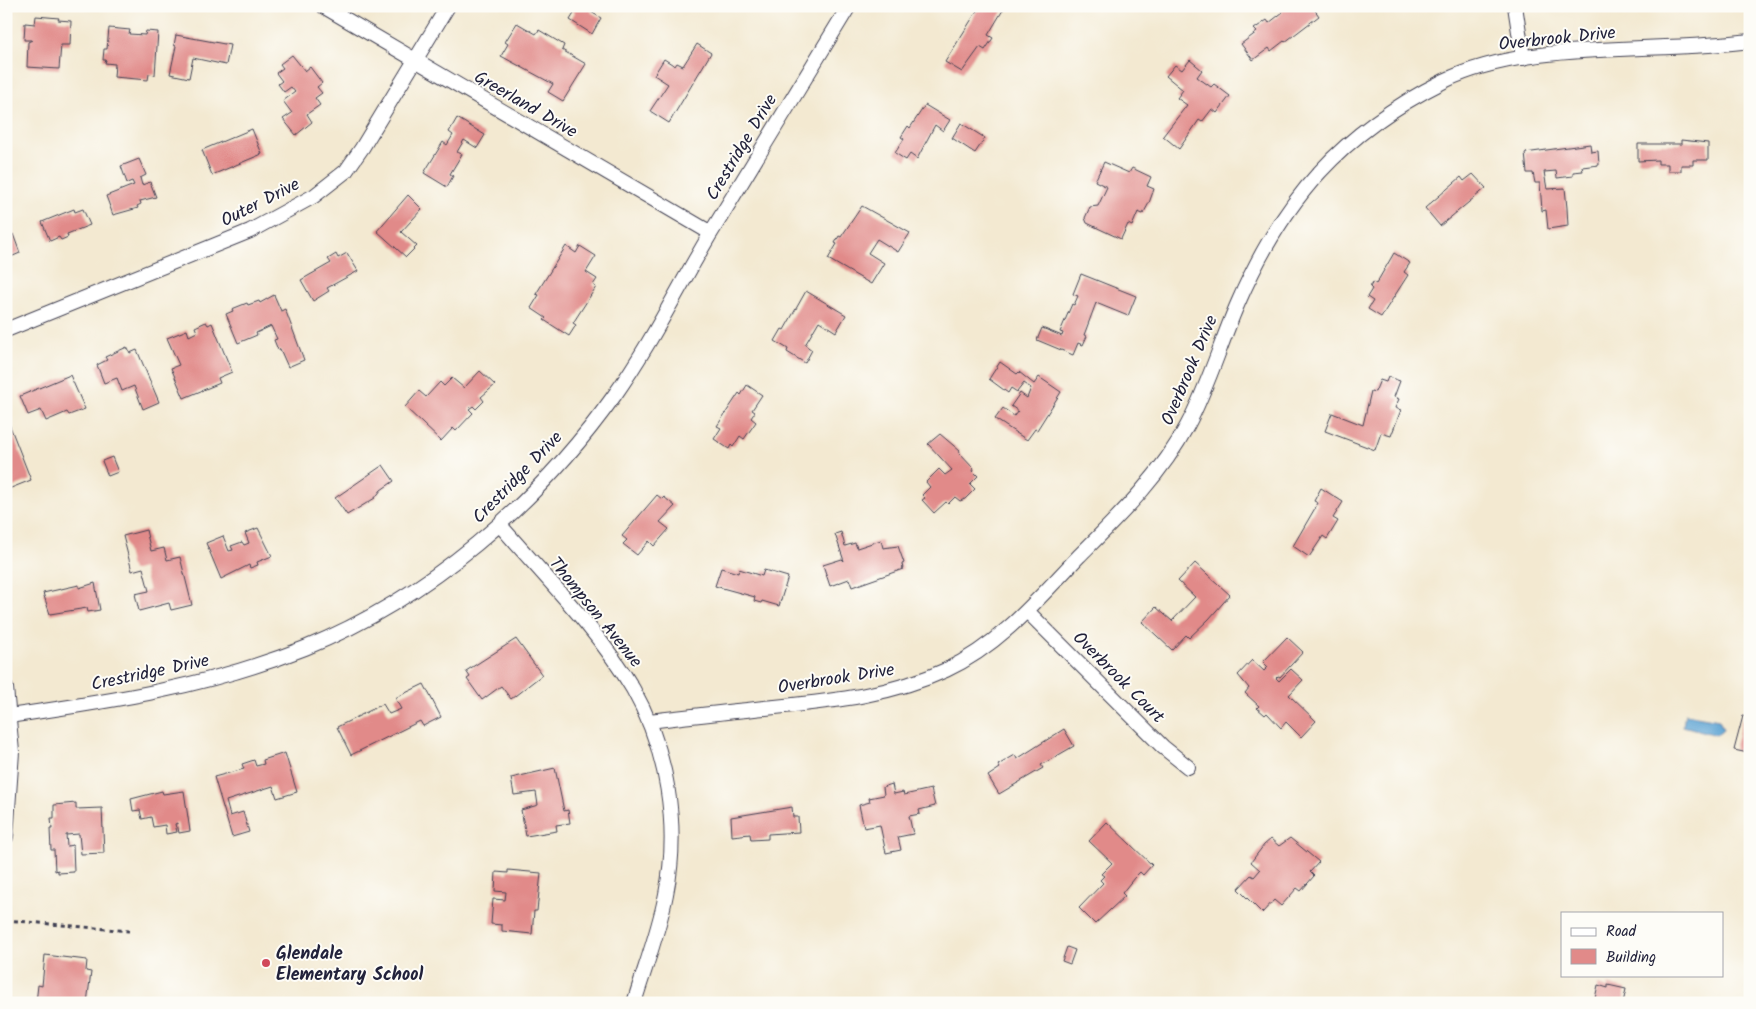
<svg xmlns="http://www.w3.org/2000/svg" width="1756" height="1009" font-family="Kalam,sans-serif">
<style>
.water{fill:#5ca3d3;stroke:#3f6287}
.building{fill:#e18a89}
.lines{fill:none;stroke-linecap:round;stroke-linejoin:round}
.street-casing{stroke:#414052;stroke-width:16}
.path{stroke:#414052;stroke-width:3;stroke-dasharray:4 4;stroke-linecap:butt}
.street{stroke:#fff;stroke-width:14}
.poi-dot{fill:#d1495b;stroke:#fdfcf7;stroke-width:2}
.labels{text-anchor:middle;stroke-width:4;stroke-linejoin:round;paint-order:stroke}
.street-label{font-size:18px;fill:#22223b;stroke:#fdfcf7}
.poi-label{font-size:18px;font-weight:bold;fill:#22223b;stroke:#fdfcf7;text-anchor:start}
</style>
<rect width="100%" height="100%" fill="#fdfcf7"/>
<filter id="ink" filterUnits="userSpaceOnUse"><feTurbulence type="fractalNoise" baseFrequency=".02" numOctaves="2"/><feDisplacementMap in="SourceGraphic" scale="10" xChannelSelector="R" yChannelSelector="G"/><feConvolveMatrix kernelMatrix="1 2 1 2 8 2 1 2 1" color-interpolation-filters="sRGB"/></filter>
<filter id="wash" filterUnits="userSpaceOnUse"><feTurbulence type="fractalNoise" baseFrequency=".0096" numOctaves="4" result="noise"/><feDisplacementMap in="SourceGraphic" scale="20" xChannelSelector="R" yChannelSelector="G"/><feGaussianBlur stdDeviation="1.12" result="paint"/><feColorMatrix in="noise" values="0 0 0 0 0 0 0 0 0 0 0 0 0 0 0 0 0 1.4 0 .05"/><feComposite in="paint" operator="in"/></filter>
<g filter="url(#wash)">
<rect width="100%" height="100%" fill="#f3e9d1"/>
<path class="water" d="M 1685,714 L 1719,720 L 1723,729 L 1716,735 L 1683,726 Z"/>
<g id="blocks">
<path class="building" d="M 565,6 L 595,6 L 591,12 L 601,18 L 592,34 L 570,20 L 575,12 Z
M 980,6 L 996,6 L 1003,10 L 988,35 L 993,38 L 985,50 L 980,47 L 962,72 L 945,62 Z
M 1284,6 L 1312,6 L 1319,16 L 1285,42 L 1284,41 L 1271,51 L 1269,48 L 1253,60 L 1241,44 L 1257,32 L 1254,29 L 1267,20 L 1269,23 L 1283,12 L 1280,9 Z
M 36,16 L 59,18 L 58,20 L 71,21 L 70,45 L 61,45 L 59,69 L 27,67 L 28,42 L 32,40 L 24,40 L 25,23 L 35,24 Z
M 517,23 L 536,34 L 539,30 L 564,45 L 562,50 L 586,64 L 563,101 L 548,92 L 553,84 L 501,56 L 508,44 L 505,42 Z
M 109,28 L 130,30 L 129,34 L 145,35 L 146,31 L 158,32 L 155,75 L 149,74 L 148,80 L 114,77 L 115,64 L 105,63 L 106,60 L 103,60 L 104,49 L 107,49 Z
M 176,35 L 230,45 L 226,65 L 193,58 L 189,78 L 170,74 L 176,46 L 174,45 Z
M 697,44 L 711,53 L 669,123 L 650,111 L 668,84 L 654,75 L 664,59 L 675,66 L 677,63 L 683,66 Z
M 292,55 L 305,71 L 310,67 L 322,83 L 317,87 L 322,93 L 315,98 L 320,105 L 307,114 L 312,122 L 296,135 L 283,119 L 292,113 L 283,101 L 295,92 L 291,87 L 284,92 L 278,84 L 282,81 L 276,73 L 283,68 L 280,64 Z
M 1190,60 L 1202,70 L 1197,77 L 1211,87 L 1214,84 L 1230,96 L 1217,113 L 1212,109 L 1202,122 L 1199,120 L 1179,149 L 1163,136 L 1187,105 L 1177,98 L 1183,90 L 1166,76 L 1175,65 L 1182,70 Z
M 925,105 L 950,120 L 943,131 L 935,125 L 917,159 L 910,154 L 906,160 L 895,153 L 904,139 L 901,137 L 908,126 L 910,128 Z
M 457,118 L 485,135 L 477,148 L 464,140 L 457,152 L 462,154 L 450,174 L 453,176 L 447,187 L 424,173 L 443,142 L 447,145 L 453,135 L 449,132 Z
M 961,123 L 985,138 L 975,153 L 952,138 Z
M 252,129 L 262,154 L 212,175 L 202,150 Z
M 1681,140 L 1708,143 L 1708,160 L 1693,160 L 1693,165 L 1681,165 L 1681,171 L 1668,171 L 1668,164 L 1658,164 L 1658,160 L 1638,161 L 1638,144 L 1681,144 Z
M 1590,144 L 1591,152 L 1598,151 L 1599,165 L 1582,167 L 1583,171 L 1573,172 L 1573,176 L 1557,178 L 1556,171 L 1544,172 L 1547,189 L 1565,188 L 1567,208 L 1568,226 L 1548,229 L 1546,210 L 1542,211 L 1540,183 L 1535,183 L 1533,173 L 1527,173 L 1525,153 Z
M 139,159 L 146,175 L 140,178 L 142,185 L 150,182 L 156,197 L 140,201 L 141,204 L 137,206 L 138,208 L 113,215 L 106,196 L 134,185 L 132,181 L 127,183 L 121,166 Z
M 1104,162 L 1129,173 L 1132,168 L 1151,177 L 1147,186 L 1154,189 L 1149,203 L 1143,214 L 1138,212 L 1132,226 L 1128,224 L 1121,239 L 1087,223 L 1085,218 L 1090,207 L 1098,206 L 1107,187 L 1095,181 Z
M 1473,174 L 1486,188 L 1440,226 L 1425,208 L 1461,177 L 1464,181 Z
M 408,195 L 422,209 L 401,232 L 417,246 L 406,257 L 377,231 Z
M 862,206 L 910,233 L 898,252 L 877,239 L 868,253 L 884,263 L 871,284 L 828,259 L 837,244 L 835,243 L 839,236 L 841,237 Z
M 74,209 L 75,212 L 83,209 L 90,225 L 67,234 L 68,237 L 61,240 L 59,237 L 50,241 L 42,222 Z
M 13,234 L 20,253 L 6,259 L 6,236 Z
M 566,246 L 576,253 L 580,246 L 596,256 L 586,272 L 597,279 L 593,285 L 596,287 L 573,323 L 576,325 L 569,336 L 544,320 L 546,318 L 531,308 L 539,295 L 536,294 Z
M 347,253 L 358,271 L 327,288 L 329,291 L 313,301 L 301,280 L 331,263 L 328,259 L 336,254 L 338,258 Z
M 1394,253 L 1410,263 L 1404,272 L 1408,275 L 1381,317 L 1368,309 L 1373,301 L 1367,297 L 1372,289 L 1370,287 L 1373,282 L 1376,284 Z
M 1081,274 L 1136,296 L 1128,316 L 1096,303 L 1084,335 L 1087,336 L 1083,345 L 1078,343 L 1073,355 L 1037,340 L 1042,328 L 1062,336 L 1063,333 L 1060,332 L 1072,304 L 1074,305 L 1078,296 L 1073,294 Z
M 806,291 L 846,315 L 836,332 L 819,321 L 805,345 L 812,350 L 805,363 L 787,352 L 788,349 L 775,341 L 782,329 L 784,330 Z
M 274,295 L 281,311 L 285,309 L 304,360 L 288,367 L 280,349 L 278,350 L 274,340 L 277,339 L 271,326 L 256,333 L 257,335 L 238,343 L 226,314 L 233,311 L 232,309 L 247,303 L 248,305 L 259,301 L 260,303 Z
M 206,322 L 208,325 L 212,323 L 232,372 L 218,378 L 220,383 L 184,398 L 171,368 L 179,365 L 167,338 L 187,330 L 189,336 L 197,332 L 195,327 Z
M 127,347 L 130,353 L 137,350 L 159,402 L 143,409 L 134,386 L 122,391 L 117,378 L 104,383 L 97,365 L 107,360 L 105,357 Z
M 1000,362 L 1017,374 L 1019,372 L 1034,384 L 1039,377 L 1061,392 L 1037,430 L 1035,429 L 1027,440 L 995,419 L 1003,408 L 1014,416 L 1018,411 L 1011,406 L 1020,393 L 1027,398 L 1031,388 L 1024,383 L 1017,392 L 1011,388 L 1008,393 L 989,379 Z
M 480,371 L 495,385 L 481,397 L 484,401 L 476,409 L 473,406 L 469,409 L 473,413 L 456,431 L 453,428 L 441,441 L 405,407 L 419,391 L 426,397 L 440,382 L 444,386 L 452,378 L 464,388 Z
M 70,375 L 85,409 L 69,415 L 67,412 L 46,421 L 41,410 L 28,415 L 20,396 Z
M 1388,377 L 1400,381 L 1394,397 L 1399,399 L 1395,408 L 1401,410 L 1391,436 L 1381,433 L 1375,450 L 1325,431 L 1332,413 L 1363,425 L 1371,391 L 1375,392 L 1380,380 L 1386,382 Z
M 747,385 L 762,395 L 752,410 L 755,412 L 751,418 L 756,422 L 744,439 L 740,436 L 733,447 L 731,445 L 729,449 L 714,439 L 721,428 L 717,426 L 739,393 L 741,395 Z
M 6,416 L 31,480 L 6,490 Z
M 940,434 L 960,451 L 959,453 L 974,469 L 973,471 L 978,476 L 970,484 L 975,489 L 965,499 L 960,501 L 955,497 L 948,504 L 946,502 L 934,513 L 922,500 L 925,498 L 922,495 L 930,487 L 926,482 L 939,469 L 945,475 L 952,470 L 928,444 Z
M 112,457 L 118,472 L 108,476 L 102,461 Z
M 383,465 L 394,481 L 381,490 L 375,498 L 347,515 L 335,498 Z
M 1321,488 L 1343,502 L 1333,518 L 1338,521 L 1327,539 L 1323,536 L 1309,557 L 1293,546 L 1318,503 L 1314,501 Z
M 657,495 L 662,499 L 664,497 L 675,506 L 660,522 L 669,529 L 654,546 L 649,541 L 637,555 L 623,544 L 627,540 L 622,536 Z
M 258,528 L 272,556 L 257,562 L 258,565 L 250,568 L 249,565 L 221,579 L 206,543 L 223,536 L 229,551 L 233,550 L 231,546 L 242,542 L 244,545 L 249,543 L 245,533 Z
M 146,530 L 151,551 L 164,548 L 167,560 L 180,557 L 192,605 L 171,610 L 169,603 L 139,611 L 135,594 L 149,591 L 143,568 L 132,571 L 123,536 Z
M 841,532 L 845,546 L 855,543 L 857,548 L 881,540 L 883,548 L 898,546 L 904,563 L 902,564 L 903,569 L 852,587 L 849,579 L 830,586 L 823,565 L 842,559 L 844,561 L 835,534 Z
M 1195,563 L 1230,595 L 1209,619 L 1189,638 L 1186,635 L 1172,650 L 1142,622 L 1156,607 L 1172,621 L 1195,597 L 1178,581 Z
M 721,568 L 738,573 L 739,569 L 762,576 L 764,570 L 788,577 L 779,606 L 762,601 L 761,603 L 754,601 L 755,597 L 715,586 Z
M 95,583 L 100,610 L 88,612 L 87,608 L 50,614 L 43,593 L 79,585 L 79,588 Z
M 1287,637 L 1303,652 L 1280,677 L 1278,676 L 1276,678 L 1279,681 L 1291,669 L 1303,680 L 1289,695 L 1316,721 L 1301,737 L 1286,722 L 1281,728 L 1267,713 L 1265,715 L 1257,708 L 1259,706 L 1245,693 L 1249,688 L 1238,675 L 1252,660 L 1264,671 L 1268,667 L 1263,662 Z
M 516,639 L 542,675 L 511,699 L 501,686 L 482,700 L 467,679 L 470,677 L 466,671 Z
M 424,684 L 441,717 L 423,726 L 420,721 L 351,755 L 337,727 L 383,704 L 389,714 L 401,709 L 395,698 Z
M 1743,716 L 1750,718 L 1748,753 L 1734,750 Z
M 1064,729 L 1074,746 L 1041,765 L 1043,768 L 999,794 L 988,776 L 1000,768 L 998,765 L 1015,755 L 1017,759 Z
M 285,753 L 297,792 L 277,798 L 273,786 L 226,801 L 230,816 L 243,812 L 249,832 L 232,837 L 214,777 L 244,769 L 242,764 L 254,760 L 256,766 L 264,764 L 263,760 Z
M 555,768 L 564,811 L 568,810 L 570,823 L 556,825 L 557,831 L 526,836 L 521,810 L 538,805 L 536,792 L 514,795 L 511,778 Z
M 892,784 L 894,794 L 903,792 L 904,795 L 931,789 L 935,806 L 919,810 L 920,814 L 909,816 L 913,834 L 898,837 L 901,850 L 886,853 L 880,825 L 864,828 L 859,805 L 870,802 L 869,798 L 884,795 L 883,787 Z
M 162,791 L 163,794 L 184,791 L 190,831 L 179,833 L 177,823 L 175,824 L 177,832 L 166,834 L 165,825 L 153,827 L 151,817 L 142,819 L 140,810 L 133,811 L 131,799 Z
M 76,803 L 76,809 L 102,808 L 104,853 L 81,854 L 79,834 L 66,835 L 67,846 L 73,845 L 74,872 L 58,873 L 58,870 L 55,871 L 54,850 L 51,850 L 50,829 L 52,829 L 51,818 L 54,818 L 54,805 Z
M 792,807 L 793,817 L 798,817 L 799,832 L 768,834 L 768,839 L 751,840 L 750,834 L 732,836 L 731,817 Z
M 1107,822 L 1152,865 L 1143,875 L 1140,872 L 1134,878 L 1122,893 L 1125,896 L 1095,924 L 1079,908 L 1103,883 L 1100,880 L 1104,876 L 1101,874 L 1112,863 L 1089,841 Z
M 1290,838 L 1319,862 L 1310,872 L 1314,876 L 1301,891 L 1297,888 L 1281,906 L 1274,900 L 1262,913 L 1238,889 L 1251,875 L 1254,877 L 1260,870 L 1251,862 L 1264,845 L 1271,839 L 1279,846 Z
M 508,870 L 541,873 L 537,911 L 534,911 L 532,934 L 502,931 L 502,925 L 491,924 L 493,899 L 505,900 L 506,892 L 495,891 L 496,872 L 508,873 Z
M 1067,947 L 1075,950 L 1070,964 L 1062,961 Z
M 45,955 L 87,960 L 86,971 L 91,972 L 87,1003 L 36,1003 L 38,985 L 42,986 Z
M 1598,985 L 1608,988 L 1608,985 L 1626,989 L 1623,1003 L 1594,1003 Z"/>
</g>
</g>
<g filter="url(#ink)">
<use href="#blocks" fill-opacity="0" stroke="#414052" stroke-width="1"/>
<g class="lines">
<defs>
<path id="street" d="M 323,6 L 711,233
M 1515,6 L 1523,58
M 6,330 L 250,231 L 314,196 L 346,171 L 362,148 L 448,6
M 500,525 C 544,576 599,631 633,689 C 667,749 680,826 666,894 C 659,931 645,967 634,1003
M 1027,611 L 1163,747 L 1188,767
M 6,688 L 12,752 L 6,837
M 9,716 C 112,701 207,687 305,648 C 428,598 537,504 614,396 C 651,344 679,286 712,231 C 758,156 804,81 849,6
M 649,721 C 691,716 733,711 775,707 C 834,701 892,695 946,670 C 1000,645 1039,598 1079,556 C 1119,516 1160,477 1187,426 C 1208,387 1220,344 1238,303 C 1283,199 1342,132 1444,81 C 1530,39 1655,54 1750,41"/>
</defs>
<use href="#street" class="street-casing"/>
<path class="path" d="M 6,920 L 129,931"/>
<use href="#street" class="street"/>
</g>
</g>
<circle class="poi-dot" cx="266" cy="963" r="5"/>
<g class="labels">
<g class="street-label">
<text transform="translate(1557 38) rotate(-6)" y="6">Overbrook Drive</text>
<text transform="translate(526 104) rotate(30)" y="6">Greerland Drive</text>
<text transform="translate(741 147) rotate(-59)" y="6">Crestridge Drive</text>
<text transform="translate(260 202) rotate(-27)" y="6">Outer Drive</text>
<text transform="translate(1189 370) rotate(-67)" y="6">Overbrook Drive</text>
<text transform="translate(517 477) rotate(-46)" y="6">Crestridge Drive</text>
<text transform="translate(596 612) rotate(51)" y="6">Thompson Avenue</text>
<text transform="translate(150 672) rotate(-12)" y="6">Crestridge Drive</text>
<text transform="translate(1119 677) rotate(45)" y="6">Overbrook Court</text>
<text transform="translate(836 678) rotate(-9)" y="6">Overbrook Drive</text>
</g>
<g class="poi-label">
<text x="276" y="959">Glendale<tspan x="276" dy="21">Elementary School</tspan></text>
</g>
</g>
<rect width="1756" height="1009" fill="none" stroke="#fdfcf7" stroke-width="25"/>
<rect x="1561" y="912" width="162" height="65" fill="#fdfcf7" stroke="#a5a5ac"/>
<rect x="1571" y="928" width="25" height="8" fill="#ffffff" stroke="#a5a5ac"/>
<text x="1606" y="936" font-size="15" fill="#22223b">Road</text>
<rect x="1571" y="949" width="25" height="15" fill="#e18a89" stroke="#a5a5ac"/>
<text x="1606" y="962" font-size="15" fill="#22223b">Building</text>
</svg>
